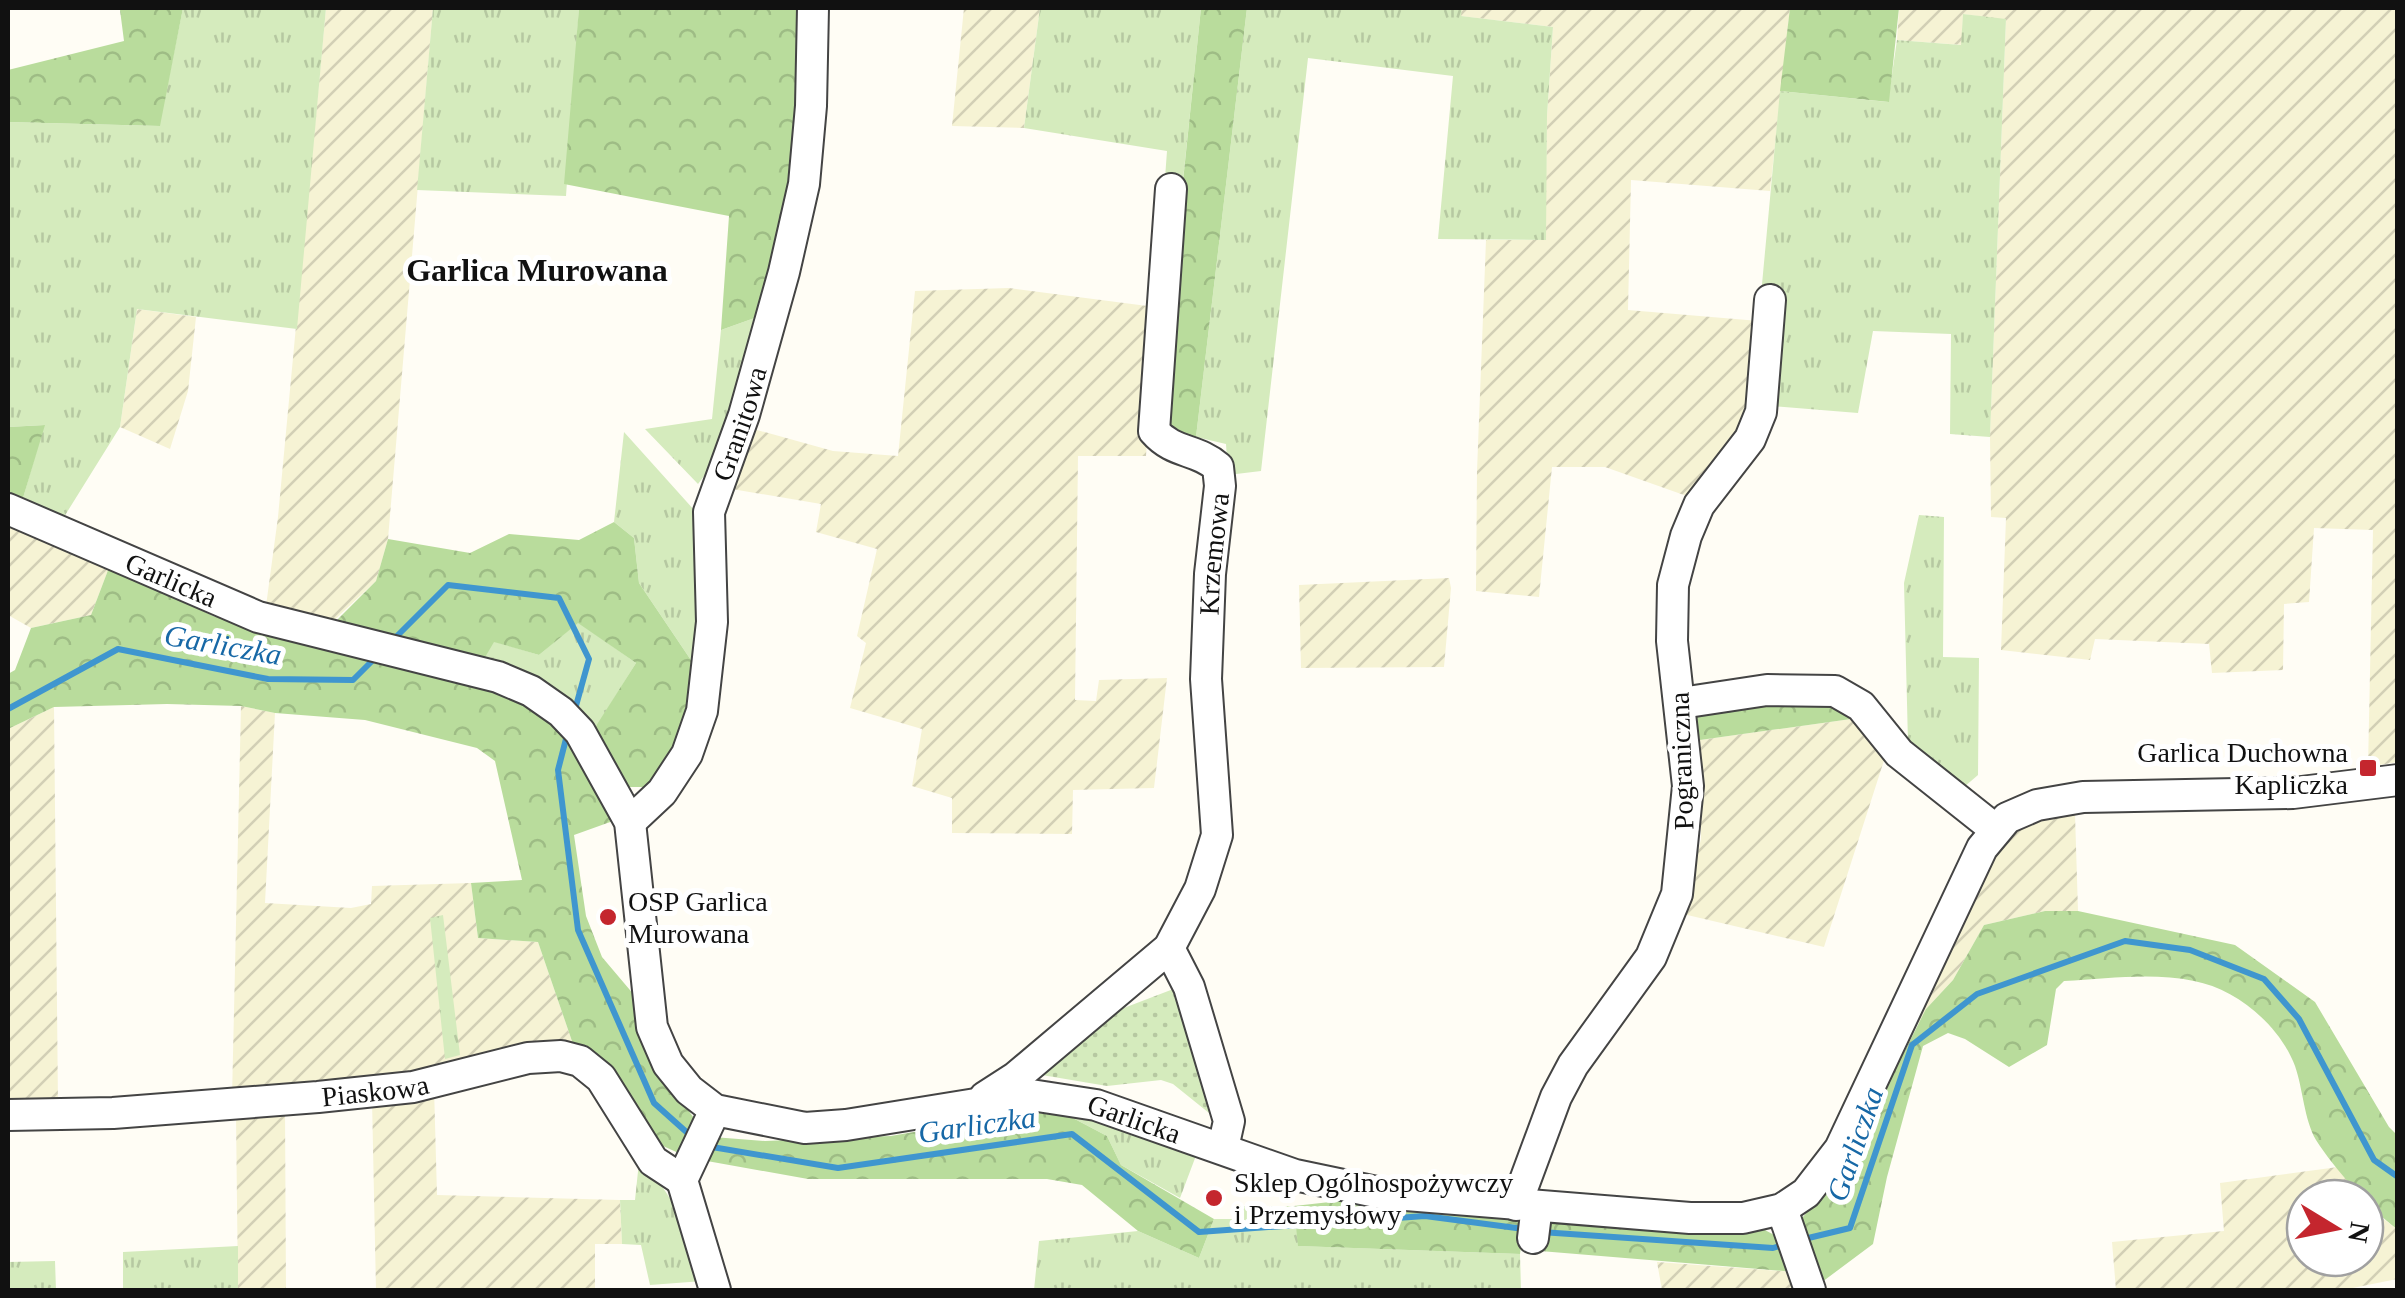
<svg xmlns="http://www.w3.org/2000/svg" width="2405" height="1298" font-family="Georgia,serif">
<style>
.farmland{fill:url(#farmland-furrows)}
.grass{fill:url(#grass-tufts)}
.forest{fill:url(#forest-crowns);fill-rule:evenodd}
.park{fill:url(#park-dots)}
.lines{fill:none;stroke-linecap:round;stroke-linejoin:round}
.stream{stroke:#3f96cf;stroke-width:6}
.minor-casing{stroke:#444;stroke-width:34}
.minor{stroke:#fff;stroke-width:30}
.poi-dot{fill:#c4262e;stroke:#fff;stroke-width:4}
.labels{text-anchor:middle;stroke-width:10;stroke-linejoin:round;paint-order:stroke}
.street-label{font-size:28px;fill:#111;stroke:#fff}
.poi-label{font-size:28px;fill:#111;stroke:#fff;text-anchor:start}
.water-label{font-size:30px;font-style:italic;fill:#1768a6;stroke:#fff}
.quarter-label{font-size:32px;font-weight:bold;fill:#111;stroke:#fff}
</style>
<defs>
<pattern id="farmland-furrows" width="10" height="10" patternUnits="userSpaceOnUse" patternTransform="scale(2.5)"><rect width="10" height="10" fill="#f6f3d4"/><path d="M-1 1l2-2M0 10L10 0M9 11l2-2" fill="none" stroke="#d2cfb5"/></pattern>
<pattern id="grass-tufts" width="24" height="20" patternUnits="userSpaceOnUse" patternTransform="scale(2.5)"><rect width="24" height="20" fill="#d5ebbd"/><path d="M3 7l-1-3M5 7V3M7 7l1-3M15 17l-1-3M17 17v-4M19 17l1-3" fill="none" stroke="#b6c8a1"/></pattern>
<pattern id="forest-crowns" width="20" height="18" patternUnits="userSpaceOnUse" patternTransform="scale(2.5)"><rect width="20" height="18" fill="#b9dc9c"/><path d="M2 6a3 3 0 1 1 6 0M12 15a3 3 0 1 1 6 0" fill="none" stroke="#9ebc85"/></pattern>
<pattern id="park-dots" width="8" height="8" patternUnits="userSpaceOnUse" patternTransform="scale(2.5)"><rect width="8" height="8" fill="#d5ebbd"/><path d="M2 2h.1M6 6h.1" fill="none" stroke="#b6c8a1" stroke-width="1.8" stroke-linecap="round"/></pattern>
</defs>
<rect width="100%" height="100%" fill="#fffdf5"/>
<path class="farmland" d="M 326,8 L 433,8 L 388,539 L 376,581 L 330,624 L 266,606 L 278,517 Z
M 964,8 L 1040,8 L 1024,128 L 952,126 Z
M 1462,8 L 1790,8 L 1770,191 L 1631,180 L 1628,310 L 1759,321 L 1748,424 L 1698,500 L 1605,467 L 1552,467 L 1539,597 L 1476,591 L 1477,471 L 1486,240 L 1545,240 L 1547,116 L 1553,27 L 1460,16 Z
M 1899,8 L 2397,8 L 2397,762 L 2368,767 L 2373,530 L 2314,528 L 2309,602 L 2284,604 L 2283,670 L 2212,673 L 2209,644 L 2095,639 L 2090,660 L 2001,650 L 2006,518 L 1991,517 L 1990,437 L 2006,20 L 1963,14 L 1962,45 L 1897,40 Z
M 1009,288 L 1155,307 L 1146,456 L 1078,456 L 1075,700 L 1096,701 L 1099,680 L 1167,678 L 1154,788 L 1073,790 L 1072,834 L 952,833 L 952,798 L 912,786 L 922,729 L 850,708 L 866,643 L 857,636 L 877,549 L 816,532 L 821,504 L 726,488 L 750,428 L 833,451 L 898,456 L 915,291 Z
M 137,309 L 196,317 L 188,391 L 170,449 L 120,427 Z
M 8,522 L 110,565 L 91,615 L 31,628 L 8,615 Z
M 1449,578 L 1451,588 L 1444,667 L 1301,668 L 1299,585 Z
M 241,706 L 275,713 L 265,903 L 351,908 L 371,904 L 372,886 L 471,883 L 478,938 L 538,942 L 574,1047 L 431,1075 L 232,1098 Z
M 54,707 L 58,1105 L 8,1108 L 8,729 Z
M 1851,719 L 1888,748 L 1824,947 L 1683,914 L 1701,839 L 1700,740 Z
M 2075,814 L 2078,911 L 2045,911 L 1984,925 L 1953,980 L 1926,1009 L 1925,1024 L 1917,1022 L 1987,864 L 2025,823 Z
M 434,1087 L 437,1195 L 620,1200 L 622,1244 L 595,1244 L 595,1290 L 376,1290 L 372,1100 Z
M 285,1110 L 286,1290 L 238,1290 L 236,1115 Z
M 2338,1167 L 2364,1198 L 2305,1198 L 2305,1258 L 2365,1258 L 2365,1200 L 2378,1215 L 2397,1229 L 2397,1279 L 2343,1290 L 2116,1290 L 2112,1242 L 2224,1231 L 2220,1183 Z
M 1657,1262 L 1795,1272 L 1799,1290 L 1662,1290 Z"/>
<path class="grass" d="M 183,8 L 326,8 L 297,329 L 137,309 L 120,427 L 64,517 L 23,498 L 44,425 L 8,427 L 8,122 L 159,126 Z
M 433,8 L 579,8 L 566,196 L 417,190 Z
M 1040,8 L 1201,8 L 1183,180 L 1165,178 L 1167,151 L 1024,128 Z
M 1247,8 L 1462,8 L 1461,16 L 1553,27 L 1547,116 L 1546,240 L 1438,239 L 1453,76 L 1308,58 L 1261,471 L 1228,475 L 1226,444 L 1196,437 Z
M 1963,14 L 2006,19 L 1990,437 L 1950,434 L 1951,334 L 1873,331 L 1858,413 L 1771,406 L 1761,295 L 1780,91 L 1888,102 L 1897,40 L 1961,45 Z
M 763,315 L 720,455 L 698,484 L 645,429 L 712,419 L 721,330 Z
M 624,432 L 695,511 L 701,675 L 639,583 L 634,538 L 614,522 Z
M 1919,515 L 1944,517 L 1943,657 L 1979,658 L 1978,775 L 1957,793 L 1908,743 L 1904,583 Z
M 578,622 L 636,663 L 597,726 L 534,680 L 483,660 L 493,641 L 539,655 Z
M 443,915 L 460,1055 L 445,1059 L 430,918 Z
M 1069,1116 L 1117,1124 L 1197,1153 L 1180,1198 L 1121,1165 L 1107,1136 Z
M 640,1152 L 687,1225 L 703,1281 L 650,1285 L 641,1245 L 622,1244 L 620,1200 L 635,1200 Z
M 1237,1206 L 1294,1206 L 1299,1246 L 1520,1254 L 1521,1290 L 1034,1290 L 1039,1241 L 1138,1231 L 1199,1258 L 1214,1219 L 1232,1219 Z
M 238,1246 L 238,1290 L 123,1290 L 123,1252 Z
M 55,1261 L 56,1290 L 8,1290 L 8,1262 Z"/>
<path class="forest" d="M 58,8 L 183,8 L 160,126 L 8,122 L 8,70 L 124,41 L 120,10 Z
M 579,8 L 805,8 L 793,207 L 763,315 L 721,330 L 729,216 L 564,184 Z
M 1201,8 L 1247,8 L 1196,437 L 1165,427 L 1159,412 Z
M 1790,8 L 1899,8 L 1889,102 L 1780,91 Z
M 45,425 L 23,498 L 8,494 L 8,427 Z
M 614,522 L 634,538 L 639,583 L 701,675 L 679,754 L 656,787 L 598,787 L 613,821 L 574,835 L 586,916 L 602,957 L 635,996 L 668,1082 L 696,1121 L 683,1155 L 663,1146 L 615,1072 L 574,1047 L 538,942 L 478,938 L 471,883 L 522,880 L 495,761 L 477,748 L 365,720 L 275,713 L 241,706 L 167,704 L 54,707 L 8,729 L 8,674 L 15,670 L 31,628 L 91,615 L 110,565 L 213,616 L 314,643 L 376,581 L 388,539 L 470,553 L 509,534 L 579,540 ZM 578,623 L 636,663 L 596,726 L 534,680 L 484,659 L 494,642 L 539,655 Z
M 1835,700 L 1851,719 L 1700,740 L 1692,709 Z
M 2045,911 L 2078,911 L 2235,945 L 2315,1002 L 2389,1127 L 2397,1135 L 2397,1229 C 2372,1211 2333,1167 2316,1140 C 2304,1119 2303,1089 2295,1066 C 2280,1026 2237,989 2194,981 C 2151,972 2107,979 2064,981 L 2056,989 L 2047,1045 L 2009,1067 L 1965,1039 L 1948,1033 L 1923,1046 L 1887,1177 L 1873,1244 L 1818,1285 L 1798,1223 L 1849,1161 L 1926,1009 L 1953,980 L 1984,925 Z
M 1027,1112 L 1069,1116 L 1107,1136 L 1121,1165 L 1214,1219 L 1199,1258 L 1138,1231 L 1082,1185 L 1047,1179 L 808,1179 L 707,1161 L 713,1137 L 765,1141 L 891,1136 Z
M 1348,1200 L 1525,1215 L 1520,1254 L 1298,1246 L 1294,1206 Z
M 1546,1219 L 1763,1229 L 1778,1237 L 1795,1272 L 1540,1251 Z"/>
<path class="park" d="M 1176,988 L 1214,1117 L 1173,1084 L 1161,1080 L 1107,1086 L 1030,1073 L 1103,1016 Z"/>
<g class="lines">
<path class="stream" d="M 394,639 L 448,585 L 559,598 L 589,659 L 574,713
M 8,709 L 118,649 L 268,679 L 353,680 L 378,655
M 567,735 L 558,770 L 578,930 L 654,1103 L 692,1137
M 706,1146 L 838,1168 L 1072,1134 L 1199,1232 L 1425,1216 L 1524,1229
M 1541,1232 L 1773,1248 L 1783,1245
M 1800,1240 L 1850,1228 L 1912,1045 L 1977,994 L 2125,941 L 2190,950 L 2264,979 L 2299,1019 L 2374,1160 L 2398,1177"/>
<defs>
<g id="minor">
<path id="s1" d="M 8,509 L 258,617 L 498,677 L 531,691 L 561,712 L 580,732 L 630,822 L 652,1027 L 668,1064 L 689,1090 L 715,1110 L 805,1128 L 846,1125 L 1031,1095 L 1096,1105 L 1295,1175 L 1381,1193 L 1690,1218 L 1743,1218 L 1782,1209 L 1806,1193 L 1840,1149 L 1982,848 L 2007,818 L 2037,805 L 2083,797 L 2293,793 L 2398,780"/>
<path d="M 1681,703 L 1767,690 L 1835,691 L 1861,706 L 1899,753 L 1996,830"/>
<path id="s2" d="M 630,822 L 662,792 L 687,754 L 702,711 L 712,622 L 709,512 L 744,415 L 784,272 L 804,184 L 811,106 L 813,8"/>
<path d="M 1169,948 L 1189,987 L 1229,1121 L 1223,1148"/>
<path id="s3" d="M 985,1097 L 1016,1077 L 1169,948 L 1200,889 L 1217,835 L 1206,679 L 1210,574 L 1220,486 L 1218,467 C 1196,448 1174,454 1154,431 L 1171,189"/>
<path d="M 715,1110 L 682,1180 L 715,1290"/>
<path id="s4" d="M 8,1115 L 113,1113 L 318,1097 L 413,1087 L 528,1058 L 561,1056 L 580,1061 L 601,1078 L 653,1161 L 682,1180"/>
<path d="M 1516,1205 L 1556,1097 L 1573,1065 L 1651,957 L 1677,894 L 1688,786 L 1672,641 L 1673,585 L 1686,536 L 1699,505 L 1750,439 L 1761,412 L 1770,300"/>
<path d="M 1782,1209 L 1810,1290"/>
<path d="M 1533,1238 L 1537,1206"/>
</g>
</defs>
<use href="#minor" class="minor-casing"/>
<use href="#minor" class="minor"/>
</g>
<g class="poi-dot">
<rect x="2358" y="758" width="20" height="20" rx="5"/>
<circle cx="608" cy="917" r="10"/>
<circle cx="1214" cy="1198" r="10"/>
</g>
<g class="labels">
<g class="street-label">
<text dy="10" stroke="none"><textPath href="#s2" startOffset="428">Granitowa</textPath></text>
<text dy="10" stroke="none"><textPath href="#s3" startOffset="642">Krzemowa</textPath></text>
<text dy="10" stroke="none"><textPath href="#s1" startOffset="178">Garlicka</textPath></text>
<text transform="translate(1681 761) rotate(-92)" y="10">Pograniczna</text>
<text dy="10" stroke="none"><textPath href="#s4" startOffset="368">Piaskowa</textPath></text>
<text dy="10" stroke="none"><textPath href="#s1" startOffset="1462">Garlicka</textPath></text>
</g>
<g class="poi-label">
<text x="2348" y="762" text-anchor="end">Garlica Duchowna<tspan x="2348" dy="32">Kapliczka</tspan></text>
<text x="628" y="911">OSP Garlica<tspan x="628" dy="32">Murowana</tspan></text>
<text x="1234" y="1192">Sklep Ogólnospożywczy<tspan x="1234" dy="32">i Przemysłowy</tspan></text>
</g>
<g class="water-label">
<text transform="translate(223 645) rotate(10)" y="10">Garliczka</text>
<text transform="translate(977 1125) rotate(-8)" y="10">Garliczka</text>
<text transform="translate(1855 1144) rotate(-71)" y="10">Garliczka</text>
</g>
<g class="quarter-label">
<text x="537" y="281">Garlica Murowana</text>
</g>
</g>
<rect width="2405" height="1298" fill="none" stroke="#111111" stroke-width="20"/>
<g transform="translate(2335 1228) rotate(100)"><circle r="48" fill="#ffffff" stroke="#a0a0a0" stroke-width="2.5"/>
<path d="M0-8L18 38L0 25L-18 38Z" fill="#c4262e"/>
<text y="-15" font-size="28" font-weight="bold" text-anchor="middle" fill="#111111">N</text>
</g>
</svg>
